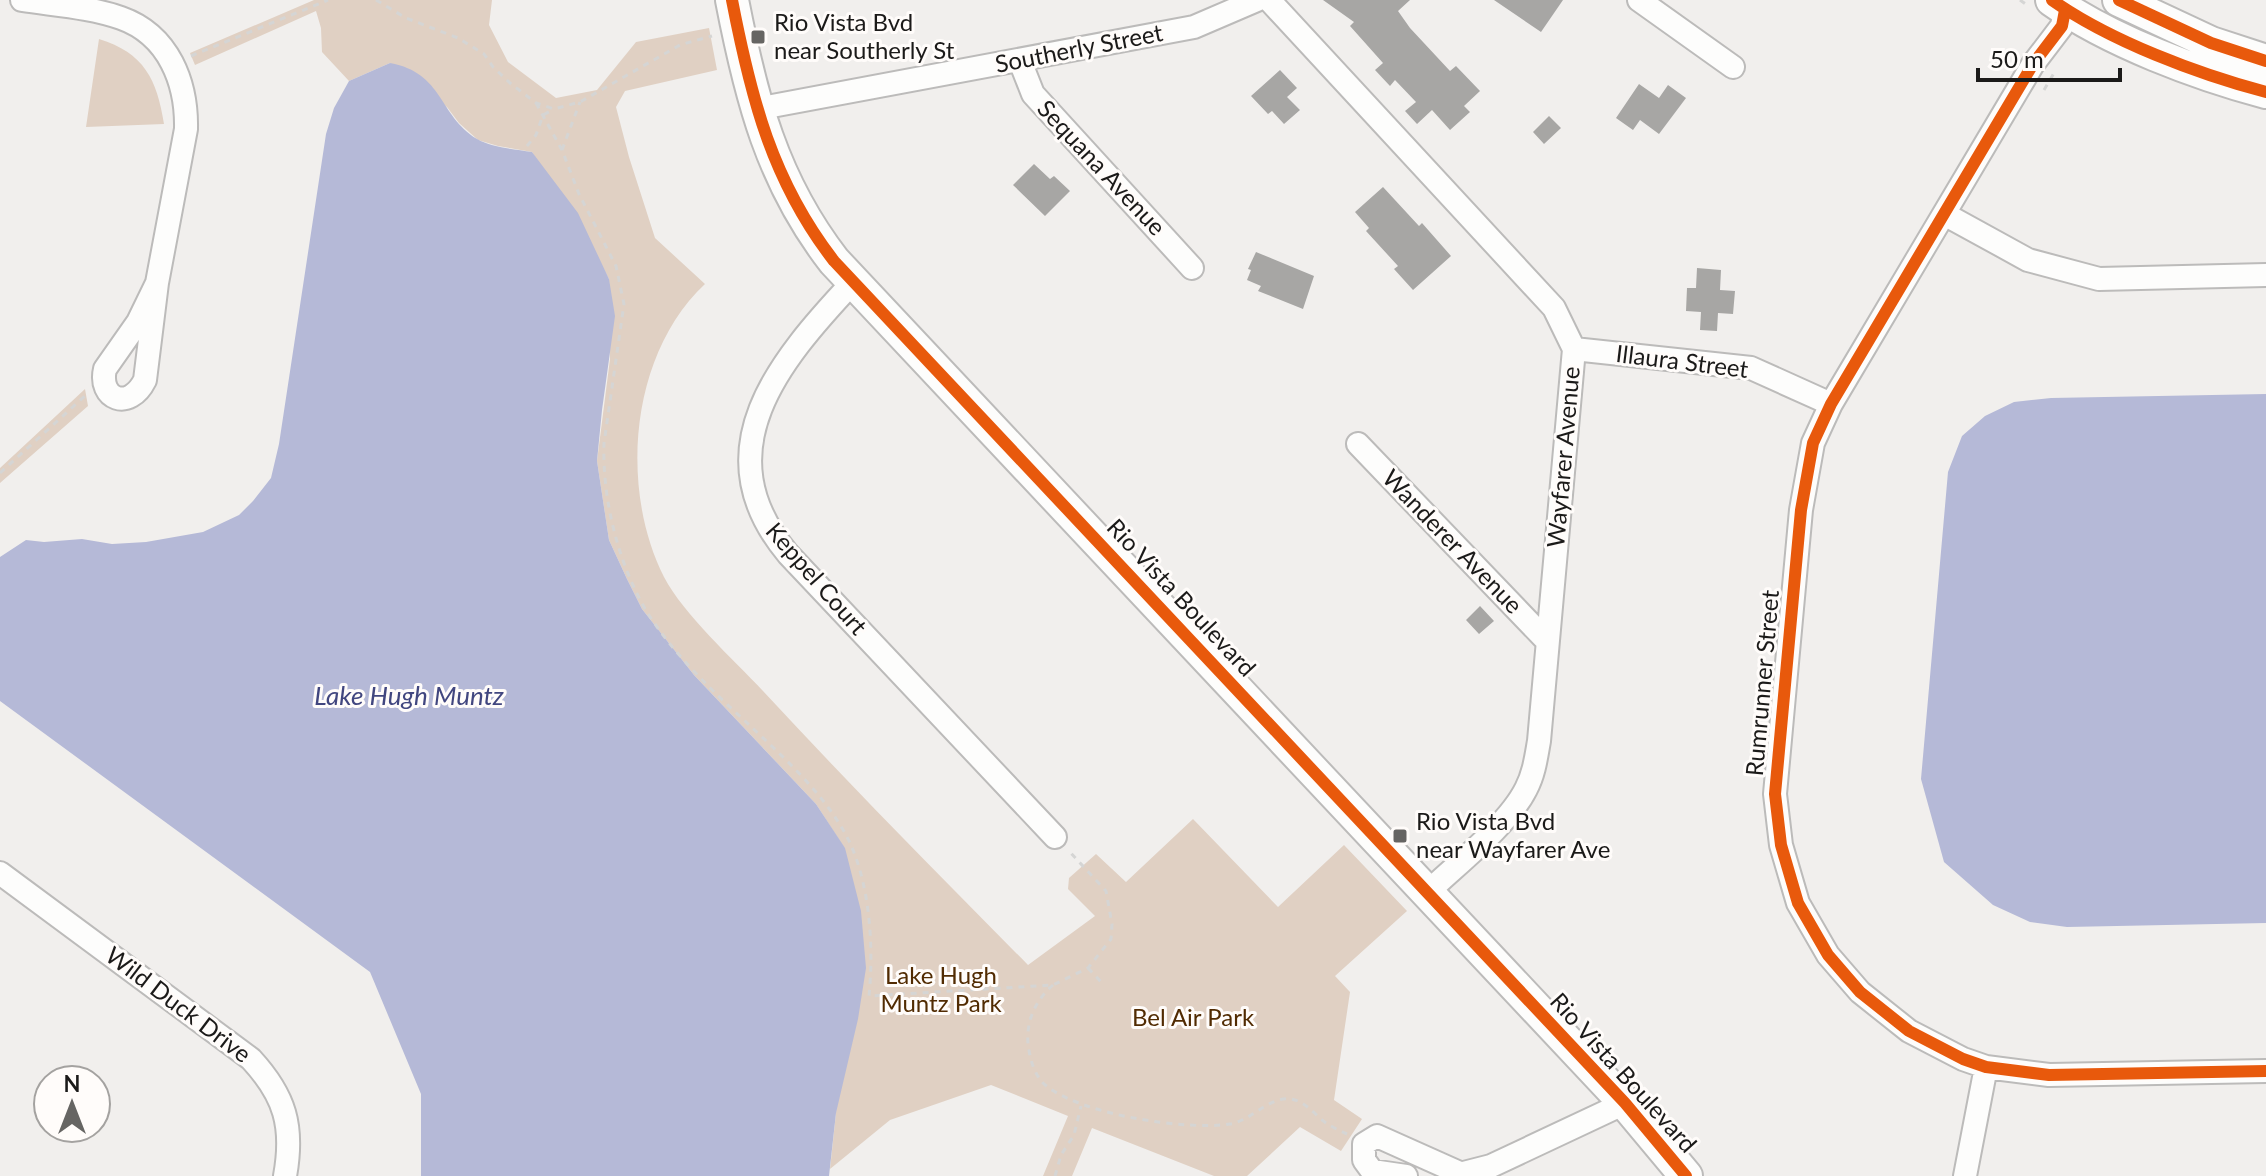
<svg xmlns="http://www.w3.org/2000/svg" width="2266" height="1176" font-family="Lato,sans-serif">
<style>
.green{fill:#e0d0c3}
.water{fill:#b5b9d7}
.building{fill:#a7a6a4}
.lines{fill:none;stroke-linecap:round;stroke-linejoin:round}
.street-casing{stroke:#bcbbba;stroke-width:26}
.secondary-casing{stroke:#bcbbba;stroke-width:36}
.path{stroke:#d5d5d4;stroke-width:3;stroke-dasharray:6 6;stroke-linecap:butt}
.street{stroke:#fdfdfc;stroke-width:22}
.secondary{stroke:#fdfdfc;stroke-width:32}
.cycleway-casing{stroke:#fffcfa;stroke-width:17}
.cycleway{stroke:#e8590c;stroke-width:12}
.poi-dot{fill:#666563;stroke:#fffcfa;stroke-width:3}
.labels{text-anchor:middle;stroke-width:6;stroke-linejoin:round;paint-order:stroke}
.poi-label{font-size:24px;fill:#1b1a19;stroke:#fffcfa;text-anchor:start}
.street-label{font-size:24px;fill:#1b1a19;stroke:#fffcfa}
.park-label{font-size:24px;fill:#512b02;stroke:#fffcfa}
.water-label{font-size:26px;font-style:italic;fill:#41467f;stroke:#fffcfa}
</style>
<rect width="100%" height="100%" fill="#f1efed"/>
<path class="green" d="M 314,0 L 492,0 L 489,25 L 508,62 L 556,98 L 597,90 L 636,42 L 709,28 L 717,70 L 625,91 L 616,107 L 629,157 L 655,238 L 705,284 C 630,354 619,488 664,577 C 684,615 733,659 763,691 C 849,784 939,875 1028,965 L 1095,916 L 1068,889 L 1069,878 L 1096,854 L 1126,882 L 1193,819 L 1278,907 L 1344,845 L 1407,911 L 1335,976 L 1350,992 L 1334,1100 L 1362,1119 L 1341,1151 L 1300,1127 L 1247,1176 L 1214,1176 L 1092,1128 L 1072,1176 L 1043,1176 L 1068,1116 L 991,1085 L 890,1120 L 830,1169 L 836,1113 L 845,849 L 816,804 L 694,675 L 642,609 L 627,579 L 609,540 L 597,461 L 610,359 L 609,279 L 598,258 L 532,152 L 498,146 L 478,140 L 459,123 L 447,107 L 390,63 L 349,81 L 322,52 L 321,28 L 316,11 L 195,65 L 190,53 Z
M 99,39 C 144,53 157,79 164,124 L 86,127 Z
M 85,389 L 88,406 L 0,483 L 0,468 Z"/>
<path class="water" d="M 390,63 C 444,73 438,115 477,139 C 493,148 515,149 532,152 L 578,213 L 609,279 L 615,316 L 602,410 L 597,461 L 609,540 L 627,579 L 642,609 L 694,675 L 816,804 L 845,848 L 861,911 L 866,968 L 858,1019 L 836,1113 L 829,1176 L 421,1176 L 421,1094 L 370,972 L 0,701 L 0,557 L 26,540 L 44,542 L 82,539 L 112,544 L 146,542 L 203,532 L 239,515 L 253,501 L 271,478 L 279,444 L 326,134 L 334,108 L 349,81 Z
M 2266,394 L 2266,923 L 2067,927 L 2030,922 L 1993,905 L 1944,862 L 1921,779 L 1948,472 L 1962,436 L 1985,416 L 2014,402 L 2051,398 Z"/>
<path class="building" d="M 1323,0 L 1410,0 L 1398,11 L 1410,28 L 1450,71 L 1456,66 L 1480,91 L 1464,106 L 1470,112 L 1450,130 L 1432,110 L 1417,124 L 1405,111 L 1416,102 L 1395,80 L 1390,86 L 1375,70 L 1383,63 L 1350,26 L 1354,22 Z
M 1494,0 L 1563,0 L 1541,32 Z
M 1280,70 L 1297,88 L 1287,97 L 1300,110 L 1284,124 L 1272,111 L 1268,114 L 1251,96 Z
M 1639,84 L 1659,98 L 1668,85 L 1686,98 L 1659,134 L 1640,120 L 1633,130 L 1616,118 Z
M 1549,116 L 1561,128 L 1544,144 L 1533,132 Z
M 1034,164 L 1050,179 L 1054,176 L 1070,191 L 1045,216 L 1013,185 Z
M 1383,187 L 1419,226 L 1422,223 L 1451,256 L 1413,290 L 1394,269 L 1398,266 L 1366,231 L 1369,228 L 1355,212 Z
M 1256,252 L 1314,276 L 1303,309 L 1258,291 L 1261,286 L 1247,280 L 1251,270 L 1248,269 Z
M 1697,268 L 1721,270 L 1720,290 L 1735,291 L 1733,314 L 1718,313 L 1717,331 L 1700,330 L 1701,312 L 1686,311 L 1687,288 L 1696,288 Z
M 1480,606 L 1494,621 L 1479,634 L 1466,620 Z"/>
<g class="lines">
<defs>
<path id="street" d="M 22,0 C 54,5 90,7 121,18 C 169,35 187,83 186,129 L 157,283 L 145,380 C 129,412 98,399 105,369 L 138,322 L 157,283
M 1269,0 L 1554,308 L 1574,349 L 1539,741 C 1536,758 1534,774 1526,789 C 1508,825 1457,864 1428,892
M 1639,0 L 1733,67
M 2065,10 L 2062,26 L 2033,64 L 1831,404 L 1813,443 L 1801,510 L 1775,794 L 1781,845 L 1798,903 L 1828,955 L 1860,992 L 1909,1031 L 1963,1059 L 1986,1067 L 2049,1075 L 2266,1071
M 1020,61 L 1033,94 L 1192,268
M 756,109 L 1194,27 L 1257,0
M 1946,215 L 2028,260 L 2099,279 L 2266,275
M 853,282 C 779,361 702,451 788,554 L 1055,837
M 1574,349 L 1751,368 L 1831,404
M 1358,444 L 1546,640
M 0,873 L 251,1059 C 285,1096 294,1126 285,1176
M 1406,1176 L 1372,1171 L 1364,1160 L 1364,1144 L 1377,1136 L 1462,1174
M 1452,1176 L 1491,1166 L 1625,1103
M 1965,1176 L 1986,1067"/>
<path id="secondary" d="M 732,0 C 751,98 772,181 834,261 L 1625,1103 L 1686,1176
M 2052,0 C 2110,41 2198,74 2266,92
M 2119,0 L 2211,43 L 2266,61"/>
</defs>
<use href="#street" class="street-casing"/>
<use href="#secondary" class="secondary-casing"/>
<path class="path" d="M 376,0 L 406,18 L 458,38 L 484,54 L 493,67 L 510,83 L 536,103 L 554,109 L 580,102 L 680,45 L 712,36
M 2020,0 L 2027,5
M 191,56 L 328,0
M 2044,90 L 2054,73
M 536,103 L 562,150 L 579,194 L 616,266 L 624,304 L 604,443 C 602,498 618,564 647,612 C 672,652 710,689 745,721 C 781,755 822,791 846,835 C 870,880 874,946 869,996 L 1053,985 L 1088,968 L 1111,939 L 1112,924 L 1106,891 L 1069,851
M 527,146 L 536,135 L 543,115 L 554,109
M 562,150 L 580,102
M 0,473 L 86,395
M 1088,968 L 1104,985
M 1053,985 C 1036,1000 1026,1020 1028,1044 C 1030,1058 1033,1072 1043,1083 C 1076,1114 1186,1131 1230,1124 C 1251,1121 1269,1096 1291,1099 C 1305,1101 1315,1115 1326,1123 C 1332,1127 1340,1131 1347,1134
M 1055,1176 L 1061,1155 L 1074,1135 L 1081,1106"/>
<use href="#street" class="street"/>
<use href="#secondary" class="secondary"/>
<defs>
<path id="cycleway" d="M 732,0 C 751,98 772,181 834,261 L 1625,1103 L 1686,1176
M 2052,0 C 2110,41 2198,74 2266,92
M 2119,0 L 2211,43 L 2266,61
M 2065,10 L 2062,26 L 2033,64 L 1831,404 L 1813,443 L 1801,510 L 1775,794 L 1781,845 L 1798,903 L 1828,955 L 1860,992 L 1909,1031 L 1963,1059 L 1986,1067 L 2049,1075 L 2266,1071"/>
</defs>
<use href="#cycleway" class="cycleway-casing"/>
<use href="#cycleway" class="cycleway"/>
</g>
<g class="poi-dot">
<rect x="750" y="29" width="16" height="16" rx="4"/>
<rect x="1392" y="828" width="16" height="16" rx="4"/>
</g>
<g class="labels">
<g class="poi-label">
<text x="774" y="31">Rio Vista Bvd<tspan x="774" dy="28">near Southerly St</tspan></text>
<text x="1416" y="830">Rio Vista Bvd<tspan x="1416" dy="28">near Wayfarer Ave</tspan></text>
</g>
<g class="street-label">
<text transform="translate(1079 49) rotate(-11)" y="8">Southerly Street</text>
<text transform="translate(1101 168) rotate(47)" y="8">Sequana Avenue</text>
<text transform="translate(1682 362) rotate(7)" y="8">Illaura Street</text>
<text transform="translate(1564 457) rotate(-85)" y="8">Wayfarer Avenue</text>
<text transform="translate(1452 542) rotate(46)" y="8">Wanderer Avenue</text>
<text transform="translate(816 579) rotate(49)" y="8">Keppel Court</text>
<text transform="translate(1181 598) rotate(47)" y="8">Rio Vista Boulevard</text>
<text transform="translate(1763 683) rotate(-85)" y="8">Rumrunner Street</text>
<text transform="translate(178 1005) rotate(37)" y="8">Wild Duck Drive</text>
<text transform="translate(1623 1073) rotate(48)" y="8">Rio Vista Boulevard</text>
</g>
<g class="park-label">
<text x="941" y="984">Lake Hugh<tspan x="941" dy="28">Muntz Park</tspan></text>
<text x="1193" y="1026">Bel Air Park</text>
</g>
<g class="water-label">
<text x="409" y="705">Lake Hugh Muntz</text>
</g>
</g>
<g transform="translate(72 1104)"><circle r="38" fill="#fffcfa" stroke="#a4a2a0" stroke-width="2"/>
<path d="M0-6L14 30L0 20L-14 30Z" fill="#666563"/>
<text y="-12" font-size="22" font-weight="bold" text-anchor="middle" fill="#1b1a19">N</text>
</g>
<path d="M1978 68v12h142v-12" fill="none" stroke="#1b1a19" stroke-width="4"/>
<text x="1990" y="68" font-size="24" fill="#1b1a19" stroke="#fffcfa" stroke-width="6" paint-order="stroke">50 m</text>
</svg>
